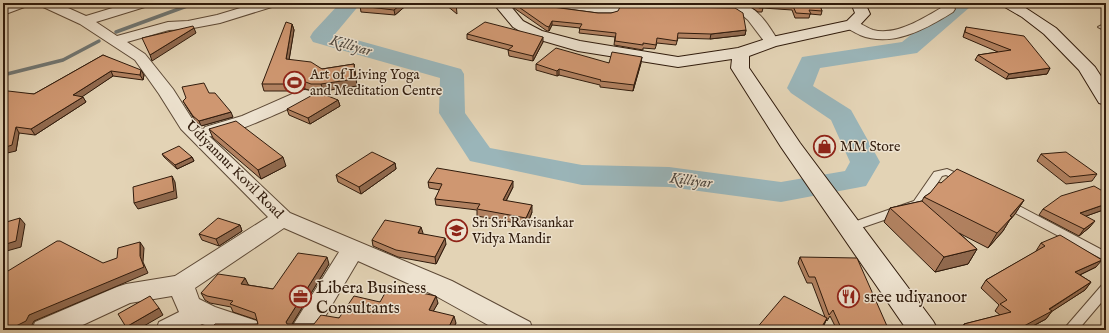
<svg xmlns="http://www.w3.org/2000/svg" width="1109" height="333" font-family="'IM FELL English',serif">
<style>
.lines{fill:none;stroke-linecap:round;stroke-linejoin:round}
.stream{stroke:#707774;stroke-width:3.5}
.river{fill:#9ab5b9;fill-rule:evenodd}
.lane-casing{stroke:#5d4936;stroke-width:2}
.street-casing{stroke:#5d4936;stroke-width:2}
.secondary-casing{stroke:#301b0c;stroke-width:2}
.lane{fill:#ede2cf;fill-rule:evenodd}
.street{fill:#ede2cf;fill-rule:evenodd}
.secondary{fill:#ede2cf;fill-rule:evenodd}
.wall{fill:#b28261;stroke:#301b0c}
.shaded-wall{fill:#916a4f;stroke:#301b0c}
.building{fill:#cf9771;stroke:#301b0c}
.labels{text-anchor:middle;stroke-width:3;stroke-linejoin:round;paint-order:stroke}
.poi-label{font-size:14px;fill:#301b0c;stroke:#ede2cf;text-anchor:start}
.street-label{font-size:14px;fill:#301b0c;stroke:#ede2cf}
.water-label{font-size:15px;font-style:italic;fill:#504940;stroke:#ede2cf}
.near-poi-label{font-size:17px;fill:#301b0c;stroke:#ede2cf;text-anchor:start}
</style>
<rect width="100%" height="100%" fill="#e3d3b5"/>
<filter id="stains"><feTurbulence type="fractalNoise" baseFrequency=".005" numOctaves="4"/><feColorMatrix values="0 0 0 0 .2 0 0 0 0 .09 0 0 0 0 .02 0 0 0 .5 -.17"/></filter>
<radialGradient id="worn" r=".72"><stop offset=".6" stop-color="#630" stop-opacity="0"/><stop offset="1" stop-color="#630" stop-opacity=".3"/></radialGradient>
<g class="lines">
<path class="stream" d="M 116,32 L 195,3
M 3,75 L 63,60 L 99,41"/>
<path class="river" d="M 340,3 L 361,3 L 335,34 L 461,69 L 464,74 L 465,113 L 490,148 L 582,165 L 669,167 L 781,182 L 845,171 L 850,162 L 831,120 L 791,93 L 787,88 L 802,57 L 902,42 L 951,3 L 973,3 L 970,7 L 917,53 L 820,68 L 813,86 L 851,110 L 880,162 L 866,186 L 781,202 L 669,187 L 582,185 L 470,161 L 439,113 L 440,78 L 313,42 L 310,37 L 313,32 Z"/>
<defs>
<path id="lane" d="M 1102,25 L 1106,26 L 1106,31 L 1098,27 Z
M 947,169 L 968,178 L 969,180 L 964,183 L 946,175 L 942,176 L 922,207 L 849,232 L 845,231 L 843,228 L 845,225 L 914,201 L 934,172 Z
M 1006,199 L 1106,252 L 1106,261 L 1002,206 L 1001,203 L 1002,200 Z
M 1106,283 L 1106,297 L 1078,330 L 1063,330 L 1102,285 Z"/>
<path id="street" d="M 11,3 L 29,3 L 27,6 L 3,15 L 3,6 Z
M 39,3 L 57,3 L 86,16 L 129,3 L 150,3 L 148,6 L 96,22 L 117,36 L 168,22 L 188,21 L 217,15 L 257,3 L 277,3 L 275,6 L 220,23 L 188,29 L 169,30 L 127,42 L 145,54 L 173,89 L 194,122 L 203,130 L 205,127 L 242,116 L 299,91 L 305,90 L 311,91 L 313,95 L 311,99 C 293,106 224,140 209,136 L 290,213 L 452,281 L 530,322 L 533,330 L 497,330 L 434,295 L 358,261 L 317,330 L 290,330 L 339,252 L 284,228 L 195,288 L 199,299 L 215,307 L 257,321 L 261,330 L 219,330 L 202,324 L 192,330 L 156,330 L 159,322 L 179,312 L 172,296 L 130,303 L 72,330 L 32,330 L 35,322 L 117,287 L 126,284 L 175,276 L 268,217 L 181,129 L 159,94 L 135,60 L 80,24 L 41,6 Z
M 521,3 L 569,3 L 594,8 L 607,8 L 609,3 L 623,3 L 616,15 C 600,19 585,13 569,11 C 555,9 542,8 528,7 L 523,6 Z
M 670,3 C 690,3 735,0 751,8 C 763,15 772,31 779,42 L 777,45 L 772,46 L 767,45 L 748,20 L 741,14 L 735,11 C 720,9 680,16 670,3 Z
M 937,3 L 951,3 L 955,9 L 953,12 C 926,29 892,48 860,35 C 855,32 848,30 845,25 L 847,22 C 857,19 864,27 873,30 C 896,36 922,19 941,8 Z"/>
<path id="secondary" d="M 493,3 L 508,3 L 523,21 L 542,31 L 580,41 L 678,57 L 738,48 L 772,37 L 847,21 L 855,13 L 851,3 L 865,3 L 870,14 L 857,28 L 776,46 L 749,56 L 749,68 L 800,143 L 933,321 L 938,330 L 907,330 L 781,147 L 731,68 L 732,59 L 678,67 L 578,51 L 530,37 L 513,27 Z
M 1001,3 L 1018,3 L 1056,28 L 1095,67 L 1106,84 L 1106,105 L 1099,103 L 1079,70 L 1044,34 L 1022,17 L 1003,6 Z"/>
</defs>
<use href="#lane" class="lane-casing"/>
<use href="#street" class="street-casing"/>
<use href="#secondary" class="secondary-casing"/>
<use href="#lane" class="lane"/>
<use href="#street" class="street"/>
<use href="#secondary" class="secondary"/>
</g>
<path class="wall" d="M 409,3 L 395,15 L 361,12 L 360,6 Z
M 417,3 L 456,3 L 457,14 L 446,5 L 417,7 Z
M 512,3 L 522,3 L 598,13 L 611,13 L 675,4 L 746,30 L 745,35 L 710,39 L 678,38 L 676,45 L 657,43 L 655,49 L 643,48 L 643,50 L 614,45 L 615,37 L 579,33 L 580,28 L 552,25 L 549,31 L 547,31 L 514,8 L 512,6 Z
M 577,3 L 608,3 L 606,6 L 594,6 Z
M 737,3 L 819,3 L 822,11 L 821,15 L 810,14 L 809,18 L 795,18 L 792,10 L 763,8 L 762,12 L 758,12 L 751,7 Z
M 920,3 L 939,3 L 938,7 L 922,5 Z
M 292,24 L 294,30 L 289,60 L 322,69 L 354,64 L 357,86 L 323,91 L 313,91 L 305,89 L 295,91 L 264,91 L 262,84 Z
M 966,27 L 1050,68 L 1047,74 L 1006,79 L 975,60 L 978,55 L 998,52 L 963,37 Z
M 467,34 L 543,42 L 533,61 L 509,56 L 508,50 L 509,50 L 467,39 Z
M 103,55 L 144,75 L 143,80 L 113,76 L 82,96 L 86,102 L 35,135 L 19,133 L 16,151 L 3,93 L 34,94 Z
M 609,63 L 641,63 L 633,91 L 600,87 L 600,85 L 559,75 L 557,76 L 536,70 L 536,64 Z
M 209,93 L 233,117 L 201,126 L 196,122 L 186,106 L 183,101 Z
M 338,100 L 340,106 L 310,124 L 289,115 L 287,109 Z
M 209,129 L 286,166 L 261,179 L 213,138 Z
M 162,154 L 192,157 L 194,161 L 177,169 L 164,157 Z
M 1041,154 L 1097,174 L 1092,181 L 1066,184 L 1037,161 Z
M 395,163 L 396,169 L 361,194 L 338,182 L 336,175 Z
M 428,182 L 513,187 L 506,201 L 532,212 L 527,225 L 477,216 L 477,210 L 436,205 L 435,199 L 440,190 L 429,188 Z
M 941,183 L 1024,200 L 1015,214 L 1009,221 L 1003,231 L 988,248 L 959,233 L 977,249 L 968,264 L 935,272 L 884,222 L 890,208 L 922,201 L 924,197 L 930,193 Z
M 1106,193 L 1106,209 L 1086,216 L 1090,227 L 1079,236 L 1039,215 L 1043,209 Z
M 240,225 L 242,231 L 219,246 L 202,240 L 199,234 Z
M 423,234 L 446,244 L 436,264 L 398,257 L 373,246 L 372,240 Z
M 1041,243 L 1096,267 L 1080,275 L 1091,282 L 1085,290 L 1052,311 L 1046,319 L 1028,329 L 1029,330 L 960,330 L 964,324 L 1000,315 L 995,311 L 999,305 L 981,288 L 986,280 L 1037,251 L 1036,251 Z
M 800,257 L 887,326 L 891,330 L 837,330 L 830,316 L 827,321 L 826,320 L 822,330 L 755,330 L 825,317 L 812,283 L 807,283 L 798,263 Z
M 329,264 L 292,324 L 314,324 L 339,318 L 380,302 L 438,303 L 433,311 L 456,323 L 452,330 L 210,330 L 258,324 L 257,320 L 233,312 L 231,307 L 210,303 L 205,300 L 201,293 L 245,278 L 248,285 L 273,289 Z"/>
<path class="shaded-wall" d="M 402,3 L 409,3 L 395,15 L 394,10 Z
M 552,21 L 552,25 L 549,31 L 549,27 Z
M 292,24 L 294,30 L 288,66 L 286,59 Z
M 194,28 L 196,33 L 152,61 L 150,55 Z
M 746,30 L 745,35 L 710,39 L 711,34 Z
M 543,37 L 543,42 L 533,61 L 533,56 Z
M 642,57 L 641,63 L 633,91 L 634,85 Z
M 354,64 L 357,86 L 323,91 L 321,84 Z
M 1050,68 L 1047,74 L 1006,79 L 1009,74 Z
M 559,69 L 559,75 L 557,76 L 557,71 Z
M 141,70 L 144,75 L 143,80 L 140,75 Z
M 111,71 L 113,76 L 76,101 L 73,95 Z
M 303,81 L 305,89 L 295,91 L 293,84 Z
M 83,97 L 86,102 L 35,135 L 31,129 Z
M 338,100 L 340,106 L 310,124 L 308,118 Z
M 231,112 L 233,117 L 201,126 L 199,121 Z
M 16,127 L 19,133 L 16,151 L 3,154 L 3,148 Z
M 192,157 L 194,161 L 177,169 L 175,165 Z
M 283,157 L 286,166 L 261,179 L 258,170 Z
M 395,163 L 396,169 L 361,194 L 359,187 Z
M 172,176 L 175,182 L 177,198 L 138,209 L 134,203 Z
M 513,181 L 513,187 L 503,207 L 503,200 Z
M 1024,200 L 1015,214 L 1009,221 L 1003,231 L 988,248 L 997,233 L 1010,216 Z
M 1106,204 L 1106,209 L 1075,220 L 1080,213 Z
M 532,205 L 532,212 L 527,225 L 526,218 Z
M 20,218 L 25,224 L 21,247 L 3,252 L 3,245 Z
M 1095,221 L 1090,227 L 1079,236 L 1084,229 Z
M 240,225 L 242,231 L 219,246 L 216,239 Z
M 421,227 L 423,233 L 419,240 L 418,233 Z
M 445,238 L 446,244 L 436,264 L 435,257 Z
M 140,242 L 144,248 L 143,262 L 148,273 L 34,321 L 31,327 L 26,330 L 8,330 L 29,315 L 140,256 Z
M 977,249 L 968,264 L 935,272 L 944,257 Z
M 327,257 L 329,264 L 289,329 L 286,322 Z
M 1102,260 L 1096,267 L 1069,280 L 1075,272 Z
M 245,278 L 249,286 L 241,284 Z
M 1091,282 L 1085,290 L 1051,312 L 1052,311 L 1046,319 L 1025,330 L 1024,326 Z
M 436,296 L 438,303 L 430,317 L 429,310 Z
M 159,308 L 163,315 L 137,330 L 129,330 L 126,327 Z
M 454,316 L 456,323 L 452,330 L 448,330 L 448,329 Z
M 827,318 L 822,330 L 820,330 Z
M 182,326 L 185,330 L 181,330 Z"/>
<path class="building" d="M 364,3 L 402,3 L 394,10 L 360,6 Z
M 451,3 L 456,3 L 457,7 Z
M 513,3 L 522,3 L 598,13 L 611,13 L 618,11 L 622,3 L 673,3 L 683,7 L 735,8 L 743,13 L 746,30 L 711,34 L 678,33 L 677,41 L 657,38 L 656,45 L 643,43 L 643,45 L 615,41 L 616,33 L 579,29 L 582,24 L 552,21 L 549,27 L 546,26 Z
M 753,3 L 819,3 L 822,11 L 809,10 L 811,14 L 796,13 L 793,6 L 762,4 L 763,8 L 759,8 Z
M 286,22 L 292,24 L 286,59 L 311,62 L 322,69 L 354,64 L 355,79 L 321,84 L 311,84 L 303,81 L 293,84 L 262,84 Z
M 485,22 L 543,37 L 533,56 L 508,50 L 513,46 L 467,34 Z
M 193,26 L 194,28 L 150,55 L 142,38 Z
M 966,27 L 1024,36 L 1050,68 L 1009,74 L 978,55 L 1011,50 L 965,32 Z
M 556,48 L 609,63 L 612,52 L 642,57 L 634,85 L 600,81 L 601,80 L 559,69 L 557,71 L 536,64 Z
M 103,55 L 141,70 L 140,75 L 111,71 L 73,95 L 83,97 L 31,129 L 16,127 L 12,145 L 3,148 L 3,93 L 8,91 L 34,94 Z
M 204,83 L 209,93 L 215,93 L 231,112 L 199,121 L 193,116 L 183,101 L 186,98 L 182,87 Z
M 318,92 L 338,100 L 308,118 L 287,109 Z
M 236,121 L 283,157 L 258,170 L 209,129 Z
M 179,146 L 192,157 L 175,165 L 162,154 Z
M 372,152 L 395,163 L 359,187 L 336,175 Z
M 1066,152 L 1097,174 L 1070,177 L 1041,154 Z
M 437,168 L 513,181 L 503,200 L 532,205 L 526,218 L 477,209 L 480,204 L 435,199 L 442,184 L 428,182 Z
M 957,169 L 1024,200 L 1010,216 L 1012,217 L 997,233 L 924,197 L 930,193 L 939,182 L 941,183 Z
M 172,176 L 174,191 L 134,203 L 133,187 Z
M 1094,186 L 1106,193 L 1106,204 L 1080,213 L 1095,221 L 1084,229 L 1043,209 L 1061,196 Z
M 922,201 L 977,249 L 944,257 L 890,208 Z
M 20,218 L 16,241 L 3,245 L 3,223 Z
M 218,218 L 240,225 L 216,239 L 199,234 Z
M 385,220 L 421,227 L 418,233 L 445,238 L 435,257 L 396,250 L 372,240 Z
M 1060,235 L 1102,260 L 1075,272 L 1091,282 L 1049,309 L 1052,311 L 1024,326 L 1029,330 L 969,330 L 964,324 L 1011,312 L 1000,304 L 1007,300 L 986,280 L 1045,246 L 1041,243 Z
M 57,241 L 60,241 L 103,263 L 117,258 L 118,248 L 140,242 L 140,256 L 144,267 L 29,315 L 26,321 L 8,330 L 3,330 L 3,274 Z
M 298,253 L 327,257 L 286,322 L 287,324 L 314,324 L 321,315 L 339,318 L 354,296 L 380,302 L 389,286 L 436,296 L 429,310 L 454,316 L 448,329 L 437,326 L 435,330 L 210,330 L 215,324 L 258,324 L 255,313 L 230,304 L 233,301 L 207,296 L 201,293 L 218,274 L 245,278 L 241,284 L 273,289 Z
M 800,257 L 857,258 L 887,326 L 891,330 L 842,330 L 833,310 L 829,315 L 815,277 L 809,277 Z
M 150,296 L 159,308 L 126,327 L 118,314 Z
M 784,296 L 827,318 L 820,330 L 755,330 Z
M 182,326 L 181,330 L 165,330 Z"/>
<defs>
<symbol id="stadium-ring" viewBox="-11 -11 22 22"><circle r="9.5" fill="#ede2cf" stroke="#8f2418" stroke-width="1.5"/><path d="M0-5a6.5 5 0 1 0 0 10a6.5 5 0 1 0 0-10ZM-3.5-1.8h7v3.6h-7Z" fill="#8f2418"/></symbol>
<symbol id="shop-ring" viewBox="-11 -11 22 22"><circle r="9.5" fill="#ede2cf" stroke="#8f2418" stroke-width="1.5"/><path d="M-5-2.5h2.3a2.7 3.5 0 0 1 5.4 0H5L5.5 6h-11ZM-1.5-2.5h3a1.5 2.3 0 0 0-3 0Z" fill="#8f2418"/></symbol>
<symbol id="school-ring" viewBox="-11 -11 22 22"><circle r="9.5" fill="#ede2cf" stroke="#8f2418" stroke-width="1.5"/><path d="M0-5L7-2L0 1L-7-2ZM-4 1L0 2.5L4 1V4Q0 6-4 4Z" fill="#8f2418"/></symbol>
<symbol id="restaurant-ring" viewBox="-11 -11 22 22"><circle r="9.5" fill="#ede2cf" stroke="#8f2418" stroke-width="1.5"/><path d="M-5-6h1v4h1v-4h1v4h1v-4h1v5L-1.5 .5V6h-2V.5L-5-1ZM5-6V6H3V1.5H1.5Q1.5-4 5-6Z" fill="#8f2418"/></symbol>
<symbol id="office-ring" viewBox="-11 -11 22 22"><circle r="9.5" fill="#ede2cf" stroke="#8f2418" stroke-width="1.5"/><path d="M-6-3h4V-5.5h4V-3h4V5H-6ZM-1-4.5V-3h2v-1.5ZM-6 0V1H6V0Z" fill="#8f2418"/></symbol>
</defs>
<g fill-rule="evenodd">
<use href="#stadium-ring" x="282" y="70" width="25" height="25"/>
<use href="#shop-ring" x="812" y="134" width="25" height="25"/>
<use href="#school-ring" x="444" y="218" width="25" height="25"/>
<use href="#restaurant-ring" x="836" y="284" width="25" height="25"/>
<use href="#office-ring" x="288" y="284" width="25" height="25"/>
</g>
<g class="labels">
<g class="poi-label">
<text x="310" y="79">Art of Living Yoga<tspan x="310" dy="16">and Meditation Centre</tspan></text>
<text x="840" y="151">MM Store</text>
<text x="472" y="227">Sri Sri Ravisankar<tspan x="472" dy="16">Vidya Mandir</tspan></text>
</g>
<g class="street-label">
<text transform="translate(235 169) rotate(45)" y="5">Udiyannur Kovil Road</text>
</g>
<g class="water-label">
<text transform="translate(351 45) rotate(16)" y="5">Killiyar</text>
<text transform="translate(691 180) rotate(7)" y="5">Killiyar</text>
</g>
<g class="near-poi-label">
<text x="316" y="293">Libera Business<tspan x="316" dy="20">Consultants</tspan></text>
<text x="864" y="302">sree udiyanoor</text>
</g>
</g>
<rect width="1109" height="333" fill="none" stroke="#e3d3b5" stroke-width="16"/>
<rect x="4" y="4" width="1101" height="325" fill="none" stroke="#301b0c" stroke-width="2"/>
<rect x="8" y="8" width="1093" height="317" fill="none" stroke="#301b0c"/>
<rect width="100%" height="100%" filter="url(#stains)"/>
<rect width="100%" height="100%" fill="url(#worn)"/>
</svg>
